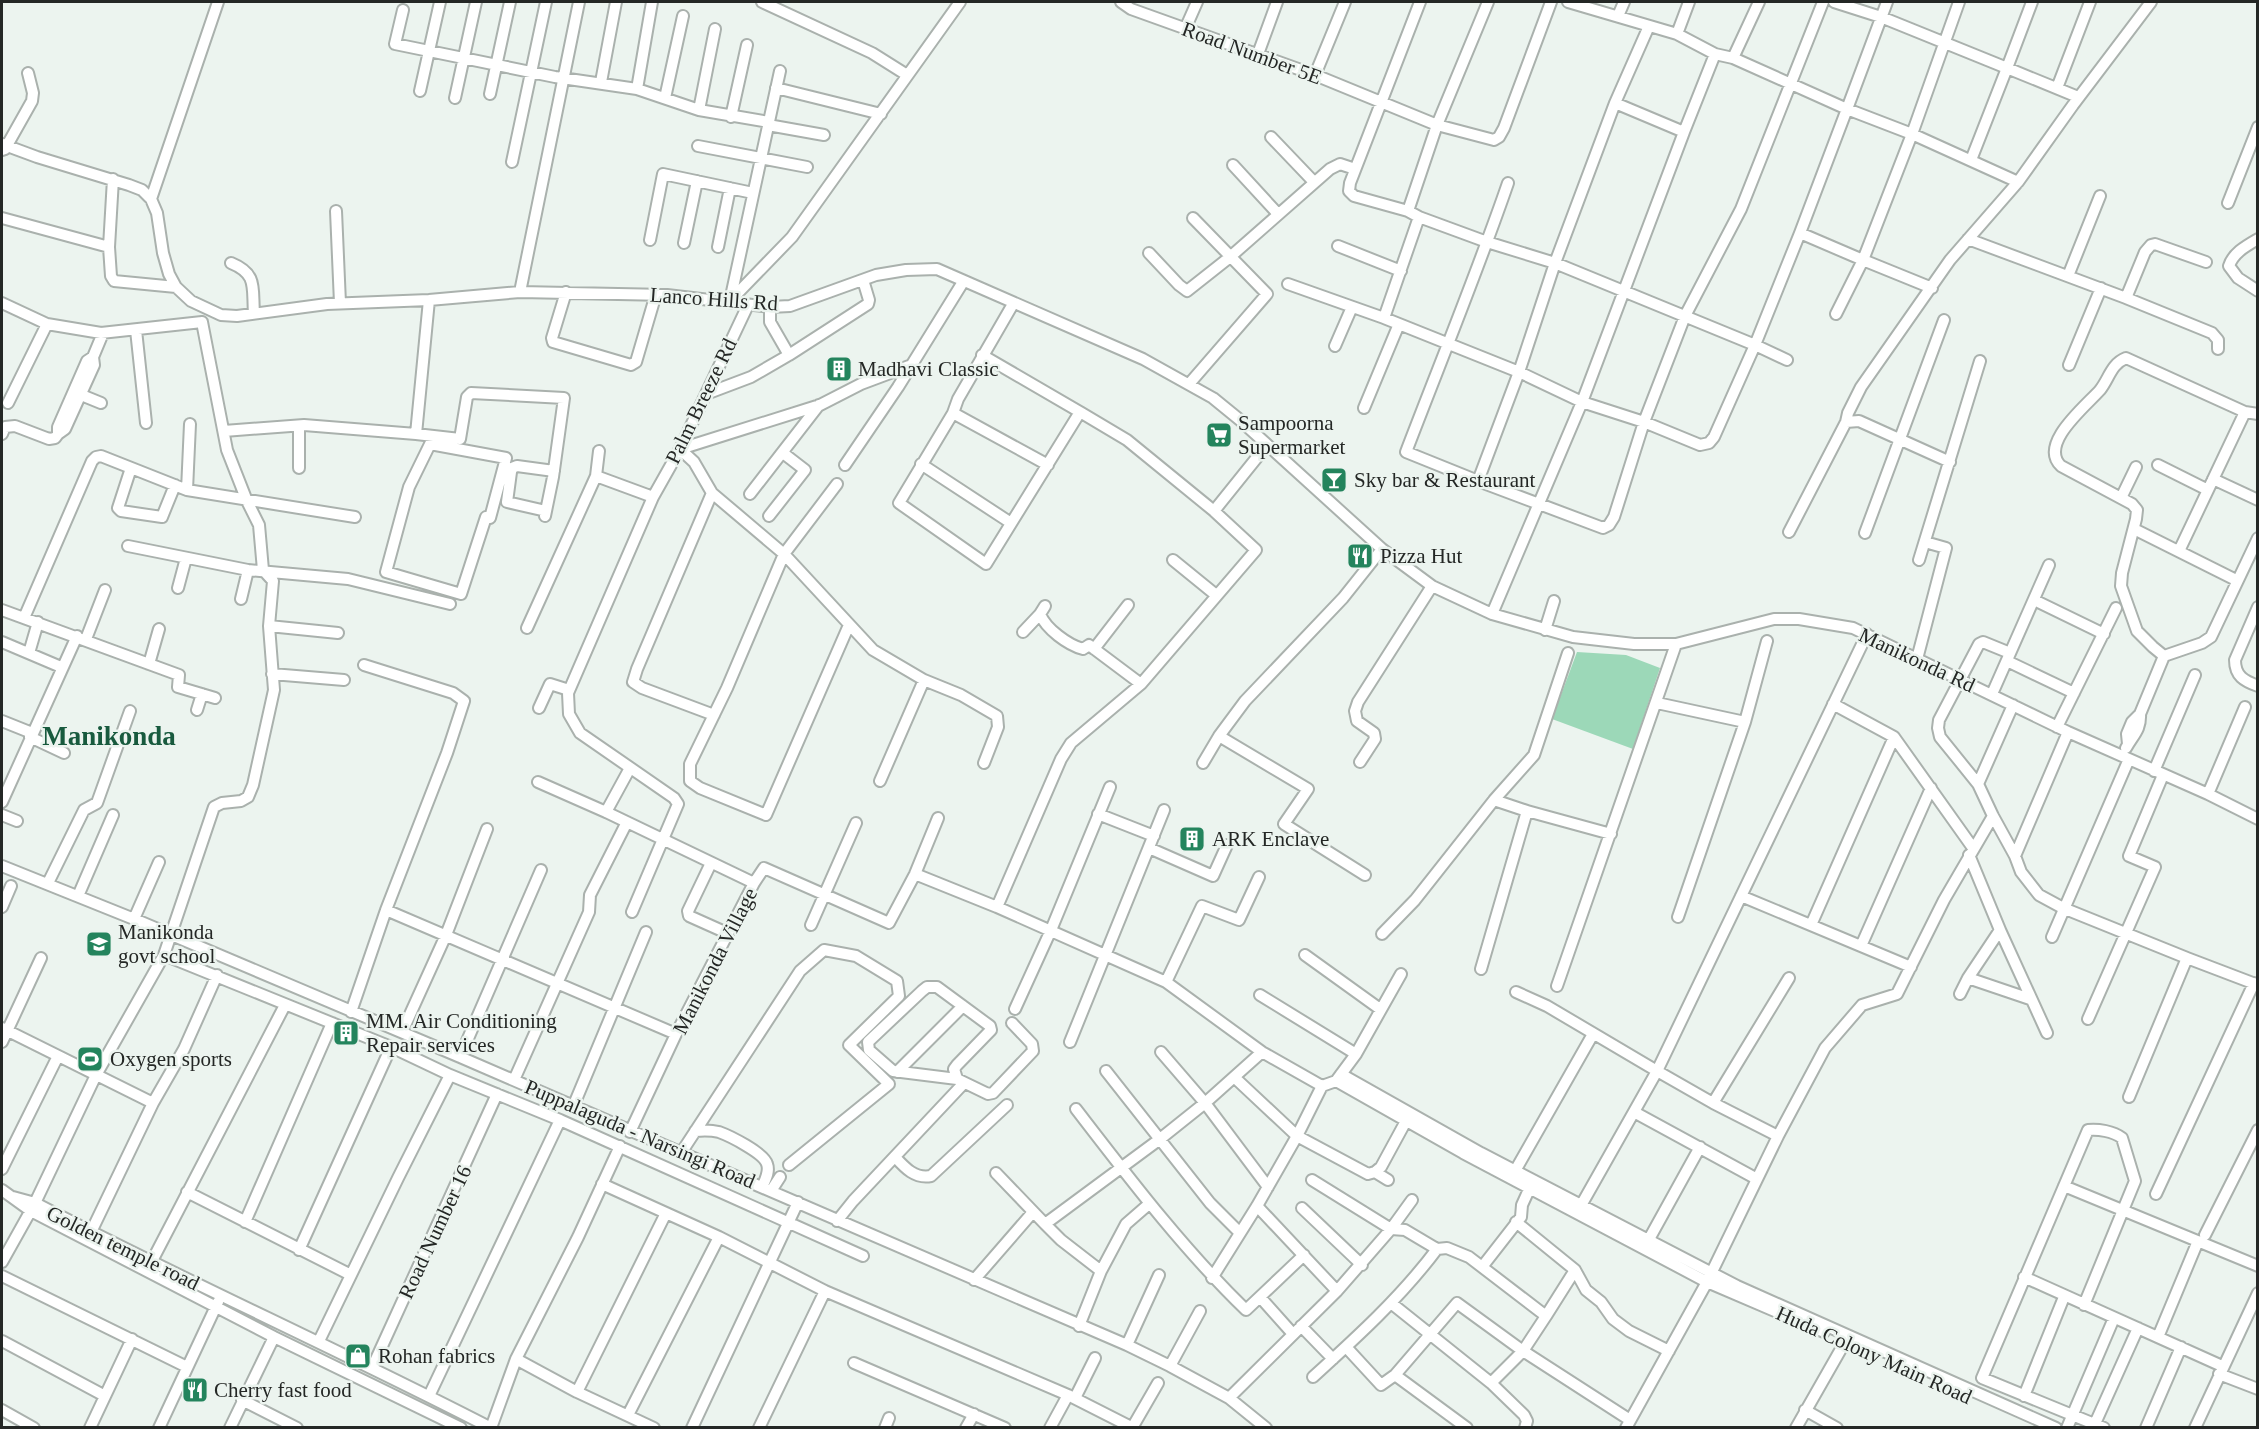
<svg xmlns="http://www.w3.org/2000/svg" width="2259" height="1429" font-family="Georgia,serif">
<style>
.green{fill:#9cd8b8}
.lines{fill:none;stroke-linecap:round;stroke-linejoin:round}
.minor-casing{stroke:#aab1ad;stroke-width:14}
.minor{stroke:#fff;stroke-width:10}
.labels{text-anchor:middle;stroke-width:5;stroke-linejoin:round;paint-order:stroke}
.street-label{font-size:21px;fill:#242725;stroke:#ecf4ef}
.poi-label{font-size:21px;fill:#242725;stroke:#ecf4ef;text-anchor:start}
.district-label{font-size:27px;font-weight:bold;fill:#185a3e;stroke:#ecf4ef}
</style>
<rect width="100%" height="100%" fill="#ecf4ef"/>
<path class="green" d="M 1577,652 L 1626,655 L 1660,668 L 1633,749 L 1552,719 Z"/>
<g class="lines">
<defs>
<path id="minor" d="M 762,2 L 872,53 L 907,75
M 1121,2 L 1131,9 L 1315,75 L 1437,125 L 1494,140 L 1499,137 L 1504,128 L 1551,2
M 1420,2 L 1350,183 L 1349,191 L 1354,196 L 1408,211 L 1419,217 L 1487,242 L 1555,263 L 1615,103
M 1568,2 L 1677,34 L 1715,54 L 1733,58 L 1759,2
M 1834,2 L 1881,17 L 2007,68 L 2032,2
M 403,10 L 395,44 L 555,77 L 637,89 L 699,110 L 769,122
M 1618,16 L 1624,2
M 1186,27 L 1197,2
M 1677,34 L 1689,2
M 1258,54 L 1277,2
M 1733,58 L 1847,109 L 1887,2
M 1315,75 L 1345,2
M 601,82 L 616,2
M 776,88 L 881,114
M 2057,88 L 2090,2
M 637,89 L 652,2
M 420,91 L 440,2
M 490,94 L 510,2
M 455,98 L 476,2
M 665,98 L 683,16
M 699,110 L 715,29
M 731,117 L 747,45
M 768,125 L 824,135
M 1684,132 L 1715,54
M 1271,137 L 1314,182
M 2,144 L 37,157 L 129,185 L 142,190 L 151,199 L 157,213 L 163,253 L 169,274 L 176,287 L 191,301 L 221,315 L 237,316 L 327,304 L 429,300 L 520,292 L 667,295 L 770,307 L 790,306 L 876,275 L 906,270 L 937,269 L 1143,359 L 1213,398 L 1240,420 L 1382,549 L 1432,586 L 1492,614 L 1573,637 L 1634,644 L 1676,644 L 1774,619 L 1799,619 L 1853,628 L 2068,732 L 2208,794 L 2258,819
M 698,146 L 807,167
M 2,150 L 5,149 L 32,101 L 33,93 L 28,73
M 1971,160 L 2007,68 L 2078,97
M 512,162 L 546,2
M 1233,165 L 1278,214
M 151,199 L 218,2
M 2228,203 L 2258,127
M 336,211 L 340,303
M 1408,211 L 1437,125 L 1488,2
M 2,218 L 109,247 L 113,179
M 1800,233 L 1863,260 L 1836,314
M 1968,239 L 2126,298 L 2212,333 L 2218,340 L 2218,349
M 2258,239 C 2246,246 2233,253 2229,266 L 2238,278 L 2258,291
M 650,240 L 663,174 L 753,193
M 684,243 L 697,181
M 1338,246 L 1401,271
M 109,247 L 111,276 L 114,281 L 176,287
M 718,247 L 730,188
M 1149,253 L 1179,285 L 1187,291 L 1230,257 L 1330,169 L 1340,164 L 1355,169
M 231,263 C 258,274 252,288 254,313
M 2068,276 L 2100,196
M 1288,284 L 1384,318 L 1519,372 L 1478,481 L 1406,452 C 1440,363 1477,273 1508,183
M 1932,288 L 1863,260 L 1912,134 L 2018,182
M 520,292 L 579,2
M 566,292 L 552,338 L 553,342 L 631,365 L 636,362 L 656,294
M 2126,298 L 2145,252 L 2151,245 L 2155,244 L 2206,262
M 429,300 L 416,434 L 460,439 L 467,397 L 471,393 L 564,398 L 553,477 L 545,516
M 730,301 L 792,237 L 960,2
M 730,301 L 780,71
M 2,303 L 47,324 L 101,333 L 202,322
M 1384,318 L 1419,217
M 136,330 L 146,423
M 1335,346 L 1352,307
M 789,355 L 868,304 L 869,300 L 863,280
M 982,355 L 1080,412
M 93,357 L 94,365 L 65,429 L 58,434 L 58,427 L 87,361 Z
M 93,357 L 103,333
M 1787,360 L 1755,345 L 1714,437 L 1709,443 L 1700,445 L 1644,422 L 1582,402 L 1519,372 L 1555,263 L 1755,345 L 1800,233 L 1847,109 L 1912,134 L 1959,2
M 2069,365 L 2101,288
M 909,366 L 861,384 L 820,405 L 680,449 L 694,462 L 712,493 L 784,554 L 873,650 L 924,680 L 961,695 L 997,716 L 998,727 L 984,763
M 1189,384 L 1267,294 L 1193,218
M 74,392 L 101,403
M 706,394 L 751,377 L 789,355 L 770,322 L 770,307
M 8,403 L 47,324
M 1364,408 L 1399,324
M 953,413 L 1048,465
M 1846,422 L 1848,413 L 1861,387 L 1950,260 L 2018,182 L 2073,105 L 2151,2
M 224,431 L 304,425 L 416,434
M 2,434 L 5,427 L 15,426 L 49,439 L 55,438 L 58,434
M 430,444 L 506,458 L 490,518 L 486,517 L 461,594 L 386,572 L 409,487 L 434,436
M 921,464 L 1011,523
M 845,465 L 898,387 L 963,282
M 2158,465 L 2208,490
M 131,468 L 118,508 L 121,511 L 162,517 L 175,485
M 299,468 L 299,426
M 596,476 L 653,497
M 2213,479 L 2258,500
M 1478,481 L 1603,528 L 1609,525 L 1614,517 L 1644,422 L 1685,316 L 1741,209 L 1823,2
M 837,484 L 784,554 L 727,688 L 690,764 L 690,781 L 700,788 L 766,815 L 849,625
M 187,490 L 190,424
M 712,493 L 637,669 L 633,682 L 642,688 L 714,715
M 750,494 L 819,405
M 2121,498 L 2136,467
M 546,511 L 507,502 L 511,472 L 512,468 L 517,466 L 554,471
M 1214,511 L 1267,445
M 769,516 L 805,470 L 783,453
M 2134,529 L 2236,580
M 1789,532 L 1846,422 L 1859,421 L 1950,462
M 1865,533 L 1944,320
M 128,546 L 248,570 L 348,579 L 450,604
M 2179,551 L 2245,412
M 1173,560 L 1216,595
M 1919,560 L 1980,361
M 178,588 L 186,558
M 241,599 L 248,570
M 2034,600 L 2104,634
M 1045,606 L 1040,614 C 1046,629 1068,645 1083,649 L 1089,645 L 1141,684
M 2258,607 L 2235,660 C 2235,676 2244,681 2258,686
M 2,610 L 179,675 L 178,687 L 215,698
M 1492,614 L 1582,402 L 1684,132 L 1615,103 L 1649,26
M 24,618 L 92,461 L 96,457 L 101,456 L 187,490 L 355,517
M 269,626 L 338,633
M 527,628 L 596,476 L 599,451
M 1545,630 L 1554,601
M 1023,632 L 1040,614
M 86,639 L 105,590
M 2,642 L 61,667
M 1094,649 L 1128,605
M 29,653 L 38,622
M 2010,653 L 1983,642 L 1979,644 L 1939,720 L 1938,728 L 1940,737 L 1978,784 L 1993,816 L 2015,856 L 2021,872 L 2039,895 L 2063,908 L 2187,958
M 2164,656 L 2153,647 L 2137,631 L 2121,586 L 2122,573 L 2136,519 L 2137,510 L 2132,504 L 2061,466 C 2038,444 2086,406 2100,390 C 2109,379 2111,364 2126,358 L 2245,412 L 2258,414
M 2164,656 L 2202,643 L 2211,637 L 2258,538
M 1917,659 L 1946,548 L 1925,542
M 2007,661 L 2074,693
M 149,664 L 159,629
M 272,674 L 344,680
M 1992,694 L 2049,565
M 1657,703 L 1745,722
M 1833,704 L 1894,737 L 1973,848
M 539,708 L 550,684 L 569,690
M 197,710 L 202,694
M 2,721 L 32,733
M 2057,727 L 2116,608
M 1219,736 L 1308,789 L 1284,824 L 1365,875
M 30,737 L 64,753
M 2128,744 L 2127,734 L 2132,722 L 2140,714 L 2164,656
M 2126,748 C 2133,735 2141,730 2140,714
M 1360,762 L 1375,739 L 1374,733 L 1357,721 L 1355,711 L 1358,702 L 1432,586
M 1203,763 L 1219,736 L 1245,701 L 1343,598 L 1382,549
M 2154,771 L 2195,675
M 880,781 L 924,680
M 538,782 L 606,812 L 754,883
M 1978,784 L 2013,705
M 2208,794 L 2245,707
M 1494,800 L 1534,755 L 1568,653
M 2,802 L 77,636
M 606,812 L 630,768
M 1098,814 L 1154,836
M 2,815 L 17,821
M 1149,848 L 1213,876 L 1227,845
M 2015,856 L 2068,732
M 711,863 L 688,911 L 689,916 L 727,933
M 2,866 L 134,919 L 460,1057 L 1127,1345 L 1170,1366 L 1229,1398 L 1266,1428
M 915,874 L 997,907 L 1166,982 L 1202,906 L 1239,920 L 1259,877
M 48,883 L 84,810 L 97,803 L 130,711
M 78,896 L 113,815
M 1741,896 L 1911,967
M 2,907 L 11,886
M 997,907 L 1061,759 L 1071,743 L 1141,684 L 1256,550 L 1214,511 L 1127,440 L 1080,412 L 986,564 L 899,503 L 953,413 L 958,399 L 1013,304
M 386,910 L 676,1034
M 632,912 L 678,804 L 674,798 L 580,733 L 569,714 L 568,693 L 653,497 L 680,449 L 748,305
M 1678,917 L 1745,722 L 1767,641
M 134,919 L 159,862
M 811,925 L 856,823
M 1811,925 L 1894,737
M 2000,930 L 2047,1033
M 1382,934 L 1415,900 L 1494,800 L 1527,811
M 2052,937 L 2129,759
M 1861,946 L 1931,788
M 164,955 L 391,1047 L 450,1075 L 560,1120
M 1305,955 L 1380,1009
M 1481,969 L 1527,811 L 1611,834
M 1968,978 L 2030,999
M 1166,982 L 1262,1052 L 1322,1086 L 1336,1081 L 1356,1054 L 1401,974
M 1557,986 L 1676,644
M 1516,992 L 1547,1006 L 1657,1071 L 1579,1209
M 1960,994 L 1968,978 L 2000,930 L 1969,855
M 1260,995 L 1356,1054
M 1015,1009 L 1051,930 L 1110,787
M 351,1012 L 386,910 L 447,753 L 464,701 L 453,693 L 364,665
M 2088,1019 L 2155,867 L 2129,856 L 2163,775
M 2,1028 L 153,1103
M 402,1032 L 446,935 L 487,829
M 2,1042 L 41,958
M 1070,1042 L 1164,810
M 1161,1052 L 1205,1103 L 1268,1187
M 460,1057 L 541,870
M 1106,1071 L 1210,1203 L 1240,1233
M 897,1072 L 963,1006
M 1341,1074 L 1481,1153 L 1737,1286 L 2056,1428
M 1234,1077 L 1297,1136 L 1368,1174 L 1375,1172 L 1381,1167 L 1406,1121
M 957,1079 L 954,1069 L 957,1065 L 991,1030 L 990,1026 L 937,987 L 927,987 L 922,991 L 868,1042 L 869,1050 L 893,1071 L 957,1079 L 988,1094 L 993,1093 L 1033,1051 L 1032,1044 L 1012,1023
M 514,1080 L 589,912 L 590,895 L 627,822
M 1336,1081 L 1463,1153 L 1707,1282 L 1824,1332
M 2129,1097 L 2187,958 L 2258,985
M 1713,1103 L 1789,978
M 573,1107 L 646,932
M 1076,1109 C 1130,1179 1183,1249 1246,1310 L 1304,1255
M 1634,1112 L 1757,1179
M 695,1131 C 704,1130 711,1130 719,1132 C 730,1136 764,1153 767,1164 C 770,1172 765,1180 762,1187
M 630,1132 L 676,1034 L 754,883 L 764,868 L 889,923 L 915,874 L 938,818
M 1778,1136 L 1713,1103 L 1657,1071 L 1867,634
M 681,1153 L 800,971 L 824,950 L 856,956 L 897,981 L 899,996 L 849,1045 L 889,1084 L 789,1165
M 895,1157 C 905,1168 915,1179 931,1176 L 1007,1105
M 2,1169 L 58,1056
M 1515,1171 L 1593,1034
M 1375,1172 L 1388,1180
M 996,1173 L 1045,1224
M 1312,1180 L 1391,1229 L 1412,1200
M 602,1184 L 719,1237 L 825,1291 L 1068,1395 L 1133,1428
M 2064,1186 L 2258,1266
M 2,1190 L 31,1211 L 274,1337 L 461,1428
M 771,1191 L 780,1177
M 187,1192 L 351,1275
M 2156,1194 L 2254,983
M 13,1197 L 35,1203 C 185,1281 340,1350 491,1428
M 1149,1204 L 1126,1224 L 1101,1271 L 1061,1240 L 1045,1224 L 1160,1139 L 1205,1103 L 1262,1052
M 1257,1206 L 1337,1291
M 1302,1208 L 1362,1265
M 837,1221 L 853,1201 L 964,1083
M 245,1222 L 332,1023
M 1516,1222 L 1575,1270 L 1586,1290 L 1601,1302 L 1613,1319 L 1629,1331 L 1669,1351
M 91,1232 L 153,1103 L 184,1049 L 217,975
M 2205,1235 L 2258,1130
M 1648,1241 L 1700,1147
M 1437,1249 L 1447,1248 L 1469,1257 L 1546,1316 L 1523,1351 L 1491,1383
M 299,1250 L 391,1047
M 152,1261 L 285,1005
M 2,1262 L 35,1203 L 96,1075 L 164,955 L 214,807 L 222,803 L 241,801 L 248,797 L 253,785 L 274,690 L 269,626 L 273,581 L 263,570 L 259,525 L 247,501 L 227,450 L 202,322
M 1482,1267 L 1521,1217 L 1522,1205 L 1532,1183
M 2,1276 L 187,1367
M 2024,1277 L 2222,1366
M 1212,1278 L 1257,1206 L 1297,1136 L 1322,1086
M 974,1280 L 1033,1212
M 1260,1297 L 1293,1334
M 1391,1303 L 1491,1383 L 1524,1415 L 1527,1421 L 1525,1428
M 2084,1305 L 2135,1181 L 2122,1138 C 2113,1131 2098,1129 2088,1130 L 1982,1378 L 2104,1428
M 1546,1316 L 1575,1270
M 1079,1326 L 1101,1271
M 1301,1326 L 1333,1359
M 2158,1337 L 2198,1241
M 2,1341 L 105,1396
M 319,1341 L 398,1178 L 450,1075
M 1127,1345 L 1159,1275
M 1346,1347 L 1381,1385 L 1395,1375 L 1457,1303 L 1523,1351 L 1630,1420
M 516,1359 L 577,1392 L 654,1428
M 854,1363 L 1005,1428
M 1170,1366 L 1200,1311
M 372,1368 L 497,1094
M 2219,1374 L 2258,1389
M 1395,1375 L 1467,1428
M 577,1392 L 666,1213
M 429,1396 L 560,1120 L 863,1256
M 2024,1396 L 2064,1297
M 1075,1398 L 1095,1358
M 1229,1398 L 1337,1291 L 1391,1229 L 1405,1230 L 1437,1249 C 1401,1297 1357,1337 1313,1377
M 242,1400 L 297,1428
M 2,1410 L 34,1428
M 1805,1410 L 1837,1428
M 628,1415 L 719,1237
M 90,1428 L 132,1339
M 159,1428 L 218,1302
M 230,1428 L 274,1337
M 491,1428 L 516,1359 L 578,1237 L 620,1146
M 692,1428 L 798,1202
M 759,1428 L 825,1291
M 885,1428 L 889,1418
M 966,1428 L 974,1414
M 1050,1428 L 1068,1395
M 1132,1428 L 1158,1383
M 1626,1428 L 1707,1282 L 1778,1136 L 1825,1048 L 1862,1005 L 1897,994 L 1944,900 L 1993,816
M 1796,1428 L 1845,1342
M 2067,1428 L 2114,1318
M 2093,1428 L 2138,1328
M 2146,1428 L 2181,1347
M 2195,1428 L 2258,1293"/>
</defs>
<use href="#minor" class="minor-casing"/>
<use href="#minor" class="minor"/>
</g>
<defs>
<symbol id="building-square" viewBox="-11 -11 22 22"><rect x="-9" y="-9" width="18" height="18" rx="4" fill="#24845d" stroke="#ecf4ef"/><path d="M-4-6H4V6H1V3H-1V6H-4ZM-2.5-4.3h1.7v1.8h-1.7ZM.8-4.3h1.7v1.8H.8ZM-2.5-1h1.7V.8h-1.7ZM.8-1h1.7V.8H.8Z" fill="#fff"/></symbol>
<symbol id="supermarket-square" viewBox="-11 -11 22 22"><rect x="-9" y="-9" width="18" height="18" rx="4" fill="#24845d" stroke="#ecf4ef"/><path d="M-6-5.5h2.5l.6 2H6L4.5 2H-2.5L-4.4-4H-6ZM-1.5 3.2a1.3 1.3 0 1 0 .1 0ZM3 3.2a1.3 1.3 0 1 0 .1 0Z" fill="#fff"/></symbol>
<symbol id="bar-square" viewBox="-11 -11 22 22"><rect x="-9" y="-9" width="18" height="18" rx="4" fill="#24845d" stroke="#ecf4ef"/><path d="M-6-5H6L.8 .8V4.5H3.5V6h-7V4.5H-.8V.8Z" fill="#fff"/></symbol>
<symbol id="restaurant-square" viewBox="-11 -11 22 22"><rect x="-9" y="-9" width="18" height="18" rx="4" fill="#24845d" stroke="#ecf4ef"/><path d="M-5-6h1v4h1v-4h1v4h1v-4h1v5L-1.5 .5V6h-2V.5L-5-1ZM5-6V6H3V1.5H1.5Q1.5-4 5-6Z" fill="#fff"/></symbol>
<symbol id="school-square" viewBox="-11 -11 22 22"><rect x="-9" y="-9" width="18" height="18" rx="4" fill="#24845d" stroke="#ecf4ef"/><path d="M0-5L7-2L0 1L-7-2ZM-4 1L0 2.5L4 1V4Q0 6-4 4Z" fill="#fff"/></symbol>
<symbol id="stadium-square" viewBox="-11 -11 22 22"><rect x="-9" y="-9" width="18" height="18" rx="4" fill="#24845d" stroke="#ecf4ef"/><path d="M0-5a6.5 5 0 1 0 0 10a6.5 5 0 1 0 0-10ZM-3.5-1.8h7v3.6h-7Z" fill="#fff"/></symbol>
<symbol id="shop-square" viewBox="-11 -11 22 22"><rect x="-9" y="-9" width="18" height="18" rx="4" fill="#24845d" stroke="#ecf4ef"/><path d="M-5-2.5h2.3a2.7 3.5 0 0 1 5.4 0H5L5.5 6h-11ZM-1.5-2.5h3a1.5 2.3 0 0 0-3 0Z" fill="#fff"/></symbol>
</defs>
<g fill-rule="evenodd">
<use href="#building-square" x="824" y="354" width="30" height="30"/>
<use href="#supermarket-square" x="1204" y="420" width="30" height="30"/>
<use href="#bar-square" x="1319" y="465" width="30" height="30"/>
<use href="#restaurant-square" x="1345" y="541" width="30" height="30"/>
<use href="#building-square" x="1177" y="824" width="30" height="30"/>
<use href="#school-square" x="84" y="929" width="30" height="30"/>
<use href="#building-square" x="331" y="1018" width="30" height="30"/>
<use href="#stadium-square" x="75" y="1044" width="30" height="30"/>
<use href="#shop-square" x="343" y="1341" width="30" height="30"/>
<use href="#restaurant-square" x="180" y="1375" width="30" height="30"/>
</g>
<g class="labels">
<g class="street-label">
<text transform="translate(1252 53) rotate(20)" y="7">Road Number 5E</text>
<text transform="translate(714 299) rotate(4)" y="7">Lanco Hills Rd</text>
<text transform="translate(701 401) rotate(-64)" y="7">Palm Breeze Rd</text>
<text transform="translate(1917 660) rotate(25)" y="7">Manikonda Rd</text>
<text transform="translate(715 961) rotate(-63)" y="7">Manikonda Village</text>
<text transform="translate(640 1134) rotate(23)" y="7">Puppalaguda - Narsingi Road</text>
<text transform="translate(435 1232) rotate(-65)" y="7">Road Number 16</text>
<text transform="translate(123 1248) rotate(26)" y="7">Golden temple road</text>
<text transform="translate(1874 1355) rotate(24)" y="7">Huda Colony Main Road</text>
</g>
<g class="poi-label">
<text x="858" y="376">Madhavi Classic</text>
<text x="1238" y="430">Sampoorna<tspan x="1238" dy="24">Supermarket</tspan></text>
<text x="1354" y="487">Sky bar &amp; Restaurant</text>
<text x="1380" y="563">Pizza Hut</text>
<text x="1212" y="846">ARK Enclave</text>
<text x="118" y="939">Manikonda<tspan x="118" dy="24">govt school</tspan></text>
<text x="366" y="1028">MM. Air Conditioning<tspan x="366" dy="24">Repair services</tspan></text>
<text x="110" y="1066">Oxygen sports</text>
<text x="378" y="1363">Rohan fabrics</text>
<text x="214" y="1397">Cherry fast food</text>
</g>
<g class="district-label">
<text x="109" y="745">Manikonda</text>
</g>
</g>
<rect width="2259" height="1429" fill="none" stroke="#242725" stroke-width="6"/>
</svg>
